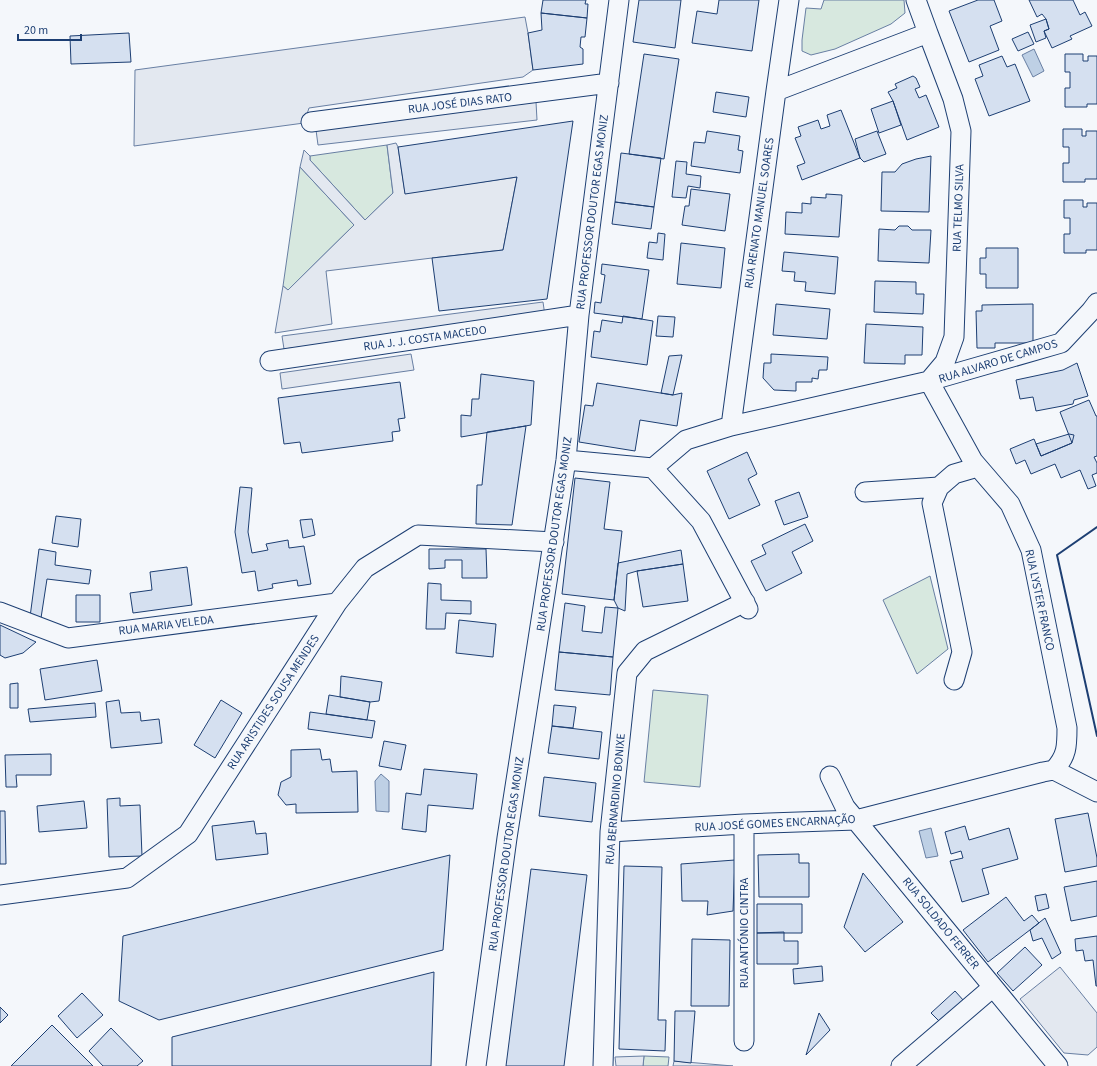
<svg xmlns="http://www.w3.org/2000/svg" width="1097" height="1066" font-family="'Source Sans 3',sans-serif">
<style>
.green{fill:#d7e8df;stroke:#687fa3}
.parking{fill:#e3e8f0;stroke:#687fa3}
.water{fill:#bed0e5;stroke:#687fa3}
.building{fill:#d5e0f0;stroke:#1d3f73}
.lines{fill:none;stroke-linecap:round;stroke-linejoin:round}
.street-casing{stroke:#1d3f73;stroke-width:21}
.street{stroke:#f4f7fb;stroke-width:19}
.wall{stroke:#1d3f73;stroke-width:2}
.labels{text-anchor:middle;stroke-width:3;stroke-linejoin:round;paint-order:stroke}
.street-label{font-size:12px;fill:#1d3f73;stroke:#f4f7fb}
</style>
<rect width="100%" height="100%" fill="#f4f7fb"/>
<path class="green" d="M 824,0 L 904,0 L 905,13 L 891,24 L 835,49 L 811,55 L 802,51 L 802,40 L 806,8 L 821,9 Z
M 387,145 L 393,193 L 365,220 L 310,160 L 310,156 Z
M 300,167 L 354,225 L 288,290 L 283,286 Z
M 930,576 L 948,649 L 917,674 L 883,600 Z
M 653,690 L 708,695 L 700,787 L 644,782 Z
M 644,1056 L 669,1057 L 668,1066 L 643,1066 Z"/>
<path class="parking" d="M 525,17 L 528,33 L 533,70 L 523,77 L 309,108 L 304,123 L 134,146 L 135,70 Z
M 536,102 L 537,120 L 318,145 L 316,130 Z
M 396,143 L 398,147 L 405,193 L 517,177 L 503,250 L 432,258 L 326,271 L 332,324 L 275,333 L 283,286 L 288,290 L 354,225 L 300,167 L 304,150 L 310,156 L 310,160 L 365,220 L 393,193 L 387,145 Z
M 543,302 L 545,316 L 284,349 L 282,336 Z
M 411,354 L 414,370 L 282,389 L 280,373 Z
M 1060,967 L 1097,1013 L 1097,1047 L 1088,1055 L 1064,1053 L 1020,999 Z
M 644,1056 L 643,1066 L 616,1066 L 615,1057 Z
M 674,1061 L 733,1066 L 673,1066 Z"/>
<path class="water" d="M 1034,49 L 1044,71 L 1033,77 L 1022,55 Z
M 381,774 L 389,781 L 389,812 L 376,811 L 375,781 Z
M 931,828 L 938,856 L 926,858 L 919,831 Z"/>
<path class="building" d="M 543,0 L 586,0 L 585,4 L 588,4 L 587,18 L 541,13 Z
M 639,0 L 681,0 L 675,48 L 633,42 Z
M 719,0 L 759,0 L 752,51 L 692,43 L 697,11 L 717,14 Z
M 978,0 L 994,0 L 1002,21 L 990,26 L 999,50 L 969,62 L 949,11 Z
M 1029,0 L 1073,0 L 1080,15 L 1085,12 L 1092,26 L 1070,36 L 1072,39 L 1052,48 L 1044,31 L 1049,29 L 1046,19 L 1042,14 L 1037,17 Z
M 541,13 L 587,18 L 585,37 L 581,37 L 580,47 L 583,49 L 583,64 L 533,70 L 528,33 L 542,30 Z
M 1046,19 L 1049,29 L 1044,31 L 1046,38 L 1036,42 L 1030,25 Z
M 1028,32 L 1034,44 L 1018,51 L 1012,39 Z
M 129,33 L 131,62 L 71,64 L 70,36 Z
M 644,54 L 679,59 L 664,159 L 629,154 Z
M 1065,54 L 1083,54 L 1083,61 L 1088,61 L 1088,56 L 1097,56 L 1097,104 L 1087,104 L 1087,107 L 1065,107 L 1065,88 L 1070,88 L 1070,72 L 1065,72 Z
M 1002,56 L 1007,67 L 1015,64 L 1030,101 L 989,116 L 975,79 L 983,76 L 979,65 Z
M 913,76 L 916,78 L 920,87 L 915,89 L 919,98 L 926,95 L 939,127 L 907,140 L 893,101 L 888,92 L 897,88 L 895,84 Z
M 716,92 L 749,97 L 746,117 L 713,112 Z
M 893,101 L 901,125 L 879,133 L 871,109 Z
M 841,110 L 860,158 L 802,180 L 797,166 L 805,163 L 795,138 L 801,136 L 798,127 L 818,120 L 821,129 L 830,126 L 827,115 Z
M 573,121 L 547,299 L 439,311 L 432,258 L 503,250 L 517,177 L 405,194 L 398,147 Z
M 1063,129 L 1082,129 L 1082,136 L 1086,136 L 1086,131 L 1097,131 L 1097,179 L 1085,179 L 1085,182 L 1063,182 L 1063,163 L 1069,163 L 1069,147 L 1063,147 Z
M 707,131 L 740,136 L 738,150 L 743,151 L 740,173 L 691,166 L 694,142 L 705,143 Z
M 877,131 L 886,154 L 864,162 L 860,158 L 855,139 Z
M 621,153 L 661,158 L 654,207 L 615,202 Z
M 931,156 L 929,212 L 881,211 L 882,172 L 895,172 L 902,164 L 916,159 Z
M 676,161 L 687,162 L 686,174 L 701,176 L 700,188 L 688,186 L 686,198 L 672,197 Z
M 691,189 L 730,194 L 725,231 L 682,225 L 685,206 L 689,206 Z
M 826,194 L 842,195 L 839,237 L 785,234 L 786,212 L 802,213 L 802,203 L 811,204 L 811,197 L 826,198 Z
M 1064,200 L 1083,200 L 1083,207 L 1087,207 L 1087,203 L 1097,203 L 1097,250 L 1086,250 L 1086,253 L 1064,253 L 1064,234 L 1070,234 L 1070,218 L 1064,218 Z
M 615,202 L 654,207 L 651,229 L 612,224 Z
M 899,226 L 908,226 L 912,230 L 931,230 L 929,263 L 878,261 L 879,229 L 895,230 Z
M 658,233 L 665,234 L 663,260 L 647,258 L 649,242 L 657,243 Z
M 681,243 L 725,248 L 721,288 L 677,284 Z
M 986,248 L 1018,248 L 1018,288 L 986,288 L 986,274 L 980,274 L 980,258 L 986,258 Z
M 784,252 L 838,257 L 835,294 L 805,291 L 806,282 L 794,281 L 795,272 L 782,271 Z
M 602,264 L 649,270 L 642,319 L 594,313 L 595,302 L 601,303 L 605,275 L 601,274 Z
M 875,281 L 916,282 L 916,294 L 924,294 L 923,314 L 874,312 Z
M 776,304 L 830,309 L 827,339 L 773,335 Z
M 1033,304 L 1033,343 L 995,343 L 995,348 L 977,348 L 976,311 L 982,311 L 982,305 Z
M 623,316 L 653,321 L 647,365 L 591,357 L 594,331 L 600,332 L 602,320 L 622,323 Z
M 658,316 L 675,317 L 673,337 L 656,336 Z
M 866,324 L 923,327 L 922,355 L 905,355 L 905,364 L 864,363 Z
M 771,354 L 828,357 L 827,370 L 819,370 L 818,379 L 812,378 L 812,382 L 796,382 L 796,391 L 774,390 L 763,378 L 764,363 L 771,363 Z
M 682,355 L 673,395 L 661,393 L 669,356 Z
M 1077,363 L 1088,396 L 1074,400 L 1073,404 L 1036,411 L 1033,397 L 1020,399 L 1016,380 L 1063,370 Z
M 481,374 L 534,381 L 531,425 L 461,437 L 461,415 L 471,416 L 472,399 L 479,399 Z
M 400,382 L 405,418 L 398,419 L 400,431 L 392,432 L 393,441 L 302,453 L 300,442 L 284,444 L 278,398 Z
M 597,383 L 673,395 L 682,393 L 677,426 L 640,420 L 635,451 L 579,442 L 585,405 L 593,406 Z
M 1089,400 L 1096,416 L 1097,416 L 1097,456 L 1094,457 L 1097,463 L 1097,473 L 1092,475 L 1096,486 L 1088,489 L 1080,470 L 1061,478 L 1055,464 L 1031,474 L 1025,460 L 1016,464 L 1010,449 L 1034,439 L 1041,456 L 1072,443 L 1060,412 Z
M 526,426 L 512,525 L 476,524 L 477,485 L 482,485 L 487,432 Z
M 1069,434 L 1074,435 L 1072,443 L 1041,456 L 1036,444 Z
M 747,452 L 757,474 L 748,479 L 760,505 L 729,519 L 707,471 Z
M 575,478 L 610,482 L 604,529 L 622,531 L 614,600 L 562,594 Z
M 240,487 L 252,488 L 248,532 L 252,553 L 268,550 L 266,544 L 288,540 L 289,548 L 304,546 L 311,584 L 298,586 L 297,580 L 272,584 L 273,588 L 258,591 L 255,571 L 242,573 L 235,532 Z
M 799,492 L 808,517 L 784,525 L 775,501 Z
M 56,516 L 81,519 L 78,547 L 52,543 Z
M 312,519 L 315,535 L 303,538 L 300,520 Z
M 805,524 L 813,541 L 792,552 L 802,573 L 766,591 L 751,561 L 766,554 L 762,545 Z
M 39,549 L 56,552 L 55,565 L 91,570 L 89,584 L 47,579 L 41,618 L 30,617 Z
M 429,549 L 486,549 L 487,578 L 462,578 L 462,560 L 445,560 L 445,568 L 429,569 Z
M 681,550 L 683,564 L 637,571 L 627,574 L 625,611 L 618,608 L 614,600 L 618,563 Z
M 683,564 L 688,601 L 643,607 L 637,571 Z
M 187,567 L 192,605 L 133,613 L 130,593 L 152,590 L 150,572 Z
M 428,583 L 441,584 L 441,600 L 471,601 L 471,614 L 446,613 L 445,629 L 426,629 Z
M 76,595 L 100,595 L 100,622 L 76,622 Z
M 565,603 L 585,606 L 582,631 L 602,633 L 605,607 L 618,608 L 613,657 L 559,652 Z
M 459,620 L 496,624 L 493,657 L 456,653 Z
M 0,625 L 36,642 L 23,653 L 5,658 L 0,655 Z
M 559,652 L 613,657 L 610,695 L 555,690 Z
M 97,660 L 102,691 L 45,700 L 40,669 Z
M 341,676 L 382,682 L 379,701 L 370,702 L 340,697 Z
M 18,683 L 18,708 L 10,708 L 10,684 Z
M 329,695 L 370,702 L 367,720 L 326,714 Z
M 119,700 L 121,713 L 140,712 L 141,721 L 159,719 L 162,743 L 111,748 L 106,702 Z
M 221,700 L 242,713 L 215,758 L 194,745 Z
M 95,703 L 96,717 L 30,722 L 28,709 Z
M 554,705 L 576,707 L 573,728 L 552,726 Z
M 310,712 L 375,721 L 372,738 L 308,729 Z
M 552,726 L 602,732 L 599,759 L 548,753 Z
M 384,741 L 406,745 L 401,770 L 379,766 Z
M 320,749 L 322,760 L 330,759 L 332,772 L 357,771 L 358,812 L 296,813 L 296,804 L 286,805 L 278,795 L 281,782 L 291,777 L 291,750 Z
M 51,754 L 51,775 L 16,775 L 17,787 L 6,787 L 5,755 Z
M 424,769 L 477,774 L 473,809 L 428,805 L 426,832 L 402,829 L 406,793 L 421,795 Z
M 544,777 L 596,783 L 592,822 L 539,816 Z
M 120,798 L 120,806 L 140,805 L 142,856 L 109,857 L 107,799 Z
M 84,801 L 87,828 L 39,832 L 37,806 Z
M 0,811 L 5,811 L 6,864 L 0,864 Z
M 1088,813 L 1097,858 L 1097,866 L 1065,872 L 1055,819 Z
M 254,821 L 256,834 L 266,833 L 268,854 L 216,860 L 212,826 Z
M 965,826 L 969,840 L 1009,828 L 1018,859 L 982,869 L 989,894 L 962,902 L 950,861 L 963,858 L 961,851 L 951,854 L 945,832 Z
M 799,854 L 799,863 L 809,863 L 809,897 L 759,897 L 758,855 Z
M 450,855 L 443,950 L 159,1020 L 119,1001 L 123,936 Z
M 735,860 L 733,911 L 707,915 L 708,901 L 682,901 L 681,864 Z
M 624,866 L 662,867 L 658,1020 L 666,1020 L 665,1051 L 619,1049 Z
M 531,869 L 587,875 L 564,1066 L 506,1066 Z
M 863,873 L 903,922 L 865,952 L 844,927 Z
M 1097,881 L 1097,916 L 1071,921 L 1064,887 Z
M 1046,894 L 1049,908 L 1038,911 L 1035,896 Z
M 1006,897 L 1024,921 L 1032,915 L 1039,923 L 988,962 L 963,930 Z
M 757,904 L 802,904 L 802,933 L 757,933 Z
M 1045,918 L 1061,953 L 1052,959 L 1042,938 L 1033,941 L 1030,930 Z
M 784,932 L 784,941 L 798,941 L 798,964 L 757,964 L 757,933 Z
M 1097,936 L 1097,986 L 1096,986 L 1093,960 L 1085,961 L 1083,950 L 1076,951 L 1075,939 Z
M 692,939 L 730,940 L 729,1006 L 691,1006 Z
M 1025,947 L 1042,965 L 1013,991 L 997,973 Z
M 822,966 L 823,981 L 794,984 L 793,969 Z
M 434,972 L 431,1066 L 172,1066 L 172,1037 Z
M 955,991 L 964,1001 L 941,1023 L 931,1013 Z
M 82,993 L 103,1015 L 77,1038 L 58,1016 Z
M 0,1007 L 8,1015 L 0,1023 Z
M 675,1011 L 695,1011 L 691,1063 L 674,1061 Z
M 819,1013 L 830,1030 L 806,1055 Z
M 52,1025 L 93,1066 L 11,1066 Z
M 111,1028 L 143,1061 L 137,1066 L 103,1066 L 89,1051 Z"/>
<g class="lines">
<defs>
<path id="street" d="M 928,33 L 953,99 L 961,131 L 954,337 L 945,362 L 929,381
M 776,91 L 928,33 L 916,0
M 311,122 L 609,83
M 270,361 L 579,315
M 929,381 L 973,461 L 1010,504 L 1031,550 L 1067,728 C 1067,746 1067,756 1054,770
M 731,426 L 776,91 L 789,0
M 566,460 L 653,468 L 686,440 L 731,426 L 929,381 L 1061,343 L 1091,311 L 1097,303
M 653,468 L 701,521 L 748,609
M 865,492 L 939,487
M 0,612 L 68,638 L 337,603
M 954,680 L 962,652 L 932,503 L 939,487 L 954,474 L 978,467
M 1054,770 L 1097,792
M 830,776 L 845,807 L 1058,1066
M 744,824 L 744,1041
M 610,832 L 744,824 L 856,820 L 1043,772 L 1054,770
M 0,895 L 127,878 L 188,834 L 337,603 L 365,568 L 418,535 L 554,542
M 476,1066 L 507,838 L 566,460 L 579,315 L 619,0
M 603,1066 L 610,832 L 627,673 L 645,651 L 745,602
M 901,1066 L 993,987"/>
</defs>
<use href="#street" class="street-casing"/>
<use href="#street" class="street"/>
<path class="wall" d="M 1097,527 L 1057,555 L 1097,736"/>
</g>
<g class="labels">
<g class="street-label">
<text transform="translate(460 103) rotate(-7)" y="4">RUA JOSÉ DIAS RATO</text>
<text transform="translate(958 208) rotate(-88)" y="4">RUA TELMO SILVA</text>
<text transform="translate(592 212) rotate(-83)" y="4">RUA PROFESSOR DOUTOR EGAS MONIZ</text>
<text transform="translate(759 213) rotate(-82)" y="4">RUA RENATO MANUEL SOARES</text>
<text transform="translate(425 338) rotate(-8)" y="4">RUA J. J. COSTA MACEDO</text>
<text transform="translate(998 361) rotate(-17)" y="4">RUA ALVARO DE CAMPOS</text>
<text transform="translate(554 534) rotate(-82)" y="4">RUA PROFESSOR DOUTOR EGAS MONIZ</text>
<text transform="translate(1040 600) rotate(78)" y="4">RUA LYSTER FRANCO</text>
<text transform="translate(166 625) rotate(-7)" y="4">RUA MARIA VELEDA</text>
<text transform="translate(273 702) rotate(-57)" y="4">RUA ARISTIDES SOUSA MENDES</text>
<text transform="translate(615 799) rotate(-85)" y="4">RUA BERNARDINO BONIXE</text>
<text transform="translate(775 823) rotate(-3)" y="4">RUA JOSÉ GOMES ENCARNAÇÃO</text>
<text transform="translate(506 854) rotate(-82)" y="4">RUA PROFESSOR DOUTOR EGAS MONIZ</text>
<text transform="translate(941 923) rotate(51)" y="4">RUA SOLDADO FERRER</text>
<text transform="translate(744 933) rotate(-90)" y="4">RUA ANTÓNIO CINTRA</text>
</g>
</g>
<path d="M18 34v6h63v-6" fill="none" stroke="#1d3f73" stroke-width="2"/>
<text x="24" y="34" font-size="12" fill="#1d3f73" stroke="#f4f7fb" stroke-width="3" paint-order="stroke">20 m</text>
</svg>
